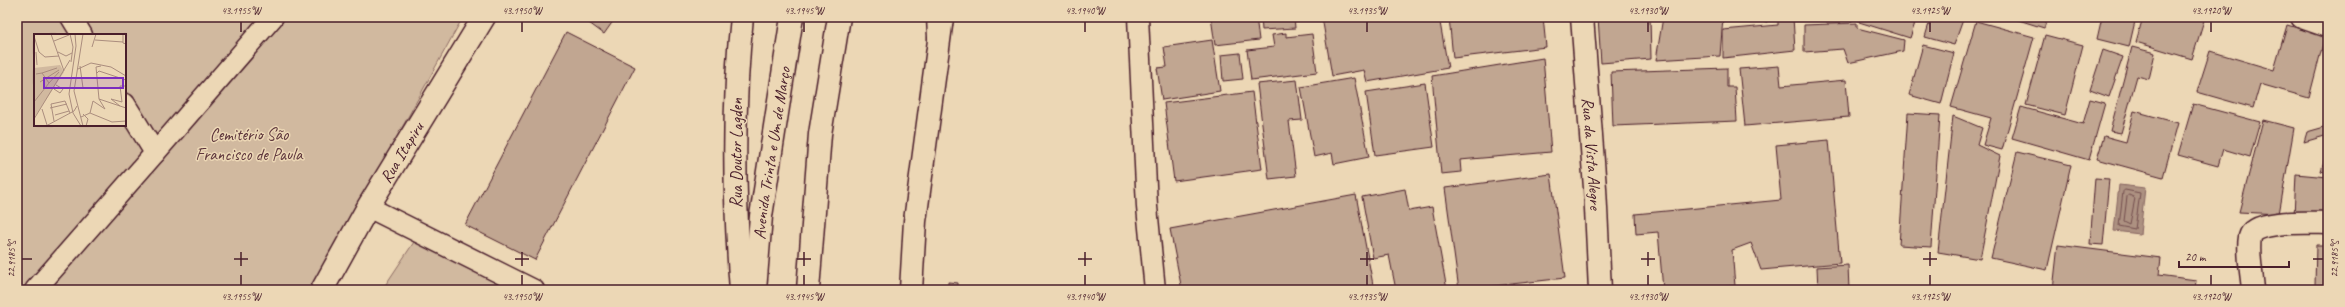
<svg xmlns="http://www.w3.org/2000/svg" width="2345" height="307" viewBox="0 0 2345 307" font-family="Caveat,sans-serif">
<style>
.green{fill:#d1b99f;stroke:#8e6c65;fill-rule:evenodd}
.water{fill:#ad9181;stroke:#85635f}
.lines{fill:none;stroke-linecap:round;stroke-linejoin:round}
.shore{stroke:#724d4d;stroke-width:1}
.building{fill:#c1a691;stroke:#4a1f2b}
.service-casing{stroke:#4a1f2b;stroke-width:23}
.minor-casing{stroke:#4a1f2b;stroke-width:25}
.tertiary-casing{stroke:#4a1f2b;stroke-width:25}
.secondary-casing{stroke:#4a1f2b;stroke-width:25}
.primary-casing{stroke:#4a1f2b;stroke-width:25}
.service{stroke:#ecd7b5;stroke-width:20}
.minor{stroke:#ecd7b5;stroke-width:22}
.tertiary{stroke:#ecd7b5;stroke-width:22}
.secondary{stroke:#ecd7b5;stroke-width:22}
.primary{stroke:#ecd7b5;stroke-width:22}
.ticks{fill:none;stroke:#4a1f2b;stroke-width:1.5}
.labels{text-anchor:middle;stroke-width:3;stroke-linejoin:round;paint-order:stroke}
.park-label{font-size:17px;fill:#5e363c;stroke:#ecd7b5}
.street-label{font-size:17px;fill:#4a1f2b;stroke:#ecd7b5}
.inset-road{fill:none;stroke:#ab8d7e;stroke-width:1}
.view{fill:#7b2cbf;fill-opacity:0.15;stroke:#7b2cbf;stroke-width:2}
.inset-edge{fill:none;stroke:#4a1f2b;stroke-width:2}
.neatline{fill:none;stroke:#4a1f2b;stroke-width:1.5}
.ticks-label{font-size:10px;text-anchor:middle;fill:#4a1f2b}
</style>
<rect width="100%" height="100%" fill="#ecd7b5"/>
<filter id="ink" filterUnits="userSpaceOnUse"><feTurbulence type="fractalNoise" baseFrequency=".025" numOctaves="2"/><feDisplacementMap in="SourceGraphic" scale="8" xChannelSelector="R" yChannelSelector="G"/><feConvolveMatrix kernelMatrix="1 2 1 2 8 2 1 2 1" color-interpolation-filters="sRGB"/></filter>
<g filter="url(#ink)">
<g class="green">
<path d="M17 17H463L344 233 308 290H17ZM35 35H125V125H35Z"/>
<polygon points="418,236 517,290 382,290"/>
</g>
<polygon class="water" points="2119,185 2145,188 2140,234 2114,231"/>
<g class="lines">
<g class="shore">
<polygon points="2125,190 2140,193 2135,229 2119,226 2123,192"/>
<polygon points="2129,195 2135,198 2130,224 2124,221 2127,197"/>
</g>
</g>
<g class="building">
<polygon points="581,17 616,17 604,34"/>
<polygon points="1211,17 1256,17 1259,40 1215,45"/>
<polygon points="1261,17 1294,17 1295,28 1262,30"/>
<polygon points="1322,17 1439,17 1448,68 1367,82 1364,70 1332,76"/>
<polygon points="1449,17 1543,17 1546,47 1453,58"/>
<polygon points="1598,17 1650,17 1651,59 1601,63"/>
<polygon points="1663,17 1723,17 1720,56 1656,60"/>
<polygon points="1747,17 1769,17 1767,22"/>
<polygon points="1778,17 1793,17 1795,50 1723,58 1723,30 1778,25"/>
<polygon points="1806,17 1854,17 1852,21 1805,19"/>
<polygon points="1861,17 1917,17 1910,38 1859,22"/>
<polygon points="1931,17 1964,17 1954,45 1925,37"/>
<polygon points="2009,17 2048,17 2044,28"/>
<polygon points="2102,17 2136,17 2129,47 2097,39"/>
<polygon points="2143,17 2205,17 2192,59 2136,42"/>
<polygon points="1976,21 2034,37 2002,150 1983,145 1991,118 1951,107"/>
<polygon points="1857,23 1857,28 1904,40 1903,51 1848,63 1843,49 1804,52 1804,25"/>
<polygon points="2287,25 2325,36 2309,98 2260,84 2253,108 2197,92 2210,51 2274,70"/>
<polygon points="566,32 635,67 535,260 465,225"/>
<polygon points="1286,33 1286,37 1312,34 1317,72 1251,80 1247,50 1274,47 1272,35"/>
<polygon points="2045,35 2083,45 2065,115 2026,105"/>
<polygon points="1212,40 1220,91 1162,100 1157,68 1167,67 1164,47"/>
<polygon points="1923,45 1954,53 1941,104 1909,95"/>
<polygon points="2132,47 2155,53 2149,79 2137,76 2121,133 2110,131"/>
<polygon points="2103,50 2123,57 2109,97 2090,90"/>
<polygon points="1240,53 1243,79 1223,81 1221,55"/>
<polygon points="1543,58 1551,152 1460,160 1461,172 1441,174 1432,76"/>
<polygon points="1779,66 1781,86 1846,80 1849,117 1745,126 1739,69"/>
<polygon points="1727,68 1727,87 1735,87 1737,121 1613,126 1611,72"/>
<polygon points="1354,78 1369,157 1334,164 1332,153 1314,157 1301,87"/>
<polygon points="1297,80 1302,120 1289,121 1296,176 1269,179 1257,84"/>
<polygon points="1425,83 1434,147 1375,155 1366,92"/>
<polygon points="1252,92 1262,169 1174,181 1164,103"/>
<polygon points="2090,99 2105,103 2089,160 2012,138 2021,107 2083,124"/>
<polygon points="2193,104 2260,122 2250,157 2223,149 2218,166 2178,155"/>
<polygon points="2134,111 2178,123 2163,177 2097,159 2104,136 2126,142"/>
<polygon points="1908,113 1940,115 1931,247 1899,245"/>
<polygon points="1953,116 1982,128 1977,145 2000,156 1980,259 1938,252"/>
<polygon points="2263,120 2294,128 2279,214 2239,212"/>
<polygon points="2328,126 2328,135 2304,142 2307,132"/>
<polygon points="1829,140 1840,263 1761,270 1751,243 1732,250 1735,286 1663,290 1658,232 1636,234 1635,214 1781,200 1776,145"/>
<polygon points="2328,148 2328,173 2321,171"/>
<polygon points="2017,152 2071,165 2047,270 1991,258"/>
<polygon points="1551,174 1565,278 1459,290 1445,188"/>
<polygon points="2296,174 2328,177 2328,217 2294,216"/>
<polygon points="2095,178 2109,179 2103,245 2090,244"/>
<polygon points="1405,189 1409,211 1432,207 1447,290 1396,290 1389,255 1373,258 1362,197"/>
<polygon points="1356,195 1374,290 1182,290 1170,229"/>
<polygon points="2058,245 2161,258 2159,275 2196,280 2195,290 2053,290"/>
<polygon points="2316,245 2328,245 2328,286 2315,286"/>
<polygon points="1848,265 1849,290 1818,290 1817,267"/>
<polygon points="948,282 958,283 958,290 948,290"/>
</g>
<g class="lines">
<g class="service-casing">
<g id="service">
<polyline points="71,17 82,35"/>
<polyline points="1138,17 1147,207 1155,290"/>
<polyline points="155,153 273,17"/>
<polyline points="368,207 534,290"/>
<polyline points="35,290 155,153 125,104"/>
</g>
</g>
<g class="minor-casing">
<g id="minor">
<path id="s1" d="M1582 17 1595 188 1600 290"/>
<polyline points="2302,17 2328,26"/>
<path d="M2253 290C2252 274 2247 253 2250 237 2254 219 2312 223 2328 223"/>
</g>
</g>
<g class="tertiary-casing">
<g id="tertiary">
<path id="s2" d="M322 290 368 207 484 17"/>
</g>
</g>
<g class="secondary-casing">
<g id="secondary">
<path d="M741 290C734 199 732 108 742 17"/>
<polyline points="911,290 915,221 942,18"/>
</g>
</g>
<g class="primary-casing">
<g id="primary">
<polyline points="938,17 939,37"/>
<path id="s3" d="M755 290 761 216 792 17"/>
<polyline points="808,290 820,134 839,17"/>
</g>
</g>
<use href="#service" class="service"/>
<use href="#minor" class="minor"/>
<use href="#tertiary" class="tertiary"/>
<use href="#secondary" class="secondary"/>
<use href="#primary" class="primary"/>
</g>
</g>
<path class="ticks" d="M241 22V32M522 22V32M804 22V32M1085 22V32M1367 22V32M1648 22V32M1930 22V32M2211 22V32M241 252V266M522 252V266M804 252V266M1085 252V266M1367 252V266M1648 252V266M1930 252V266M22 259H32M234 259H248M515 259H529M797 259H811M1078 259H1092M1360 259H1374M1641 259H1655M1923 259H1937M2313 259H2323M241 275V285M522 275V285M804 275V285M1085 275V285M1367 275V285M1648 275V285M1930 275V285M2211 275V285"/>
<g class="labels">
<g class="park-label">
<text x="249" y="140">Cemitério São<tspan x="249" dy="20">Francisco de Paula</tspan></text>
</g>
<g class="street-label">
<text dy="6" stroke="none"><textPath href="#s2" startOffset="159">Rua Itapiru</textPath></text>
<text transform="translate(736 153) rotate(-90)" y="6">Rua Doutor Lagden</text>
<text dy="6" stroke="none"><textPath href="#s3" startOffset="138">Avenida Trinta e Um de Março</textPath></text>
<text dy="6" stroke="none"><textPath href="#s1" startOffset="137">Rua da Vista Alegre</textPath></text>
</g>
</g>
<g transform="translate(34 34)">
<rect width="92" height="92" fill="#ecd7b5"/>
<path d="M26 31 30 38 0 84V34Z" fill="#d1b99f"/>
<path class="inset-road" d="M17 0 30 37M36 0 39 13 37 28M41 0 42 12 35 60 39 79 47 92M49 0 40 57 49 92M89 0V9L92 10M0 2 5 18M61 6 89 8M20 7 35 1M58 13 62 0M2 18 3 31M5 18 11 23 25 22M24 18 32 22 38 19M46 32 49 54M44 35 57 29 77 33 92 42M8 39 23 34M63 39 65 37 92 46M6 48 25 36M15 49 25 38M20 55 26 59 29 55 22 51M65 65 62 33 67 32M0 68 15 49 8 39 2 40M86 72 77 65 88 68 86 52H92M16 74 33 70M8 75 13 91M56 79 59 67 71 75 65 65 92 74M49 80 54 85 52 92M21 81 35 77M47 83 56 79 78 88 92 87M0 85 36 26M20 87 17 70 31 67 36 79M12 92 40 77 43 72"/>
<path class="view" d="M10 44H89V54H10Z"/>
<rect width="92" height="92" class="inset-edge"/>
</g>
<rect width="2345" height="307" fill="none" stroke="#ecd7b5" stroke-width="44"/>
<path d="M2179 261v6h110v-6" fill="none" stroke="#4a1f2b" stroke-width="2"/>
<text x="2185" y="261" font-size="12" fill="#4a1f2b" stroke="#ecd7b5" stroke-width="3" paint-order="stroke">20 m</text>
<rect x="22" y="22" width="2301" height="263" class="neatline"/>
<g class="ticks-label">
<text x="241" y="14">43.1955°W</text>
<text x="522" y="14">43.1950°W</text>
<text x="804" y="14">43.1945°W</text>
<text x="1085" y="14">43.1940°W</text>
<text x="1367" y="14">43.1935°W</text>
<text x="1648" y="14">43.1930°W</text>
<text x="1930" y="14">43.1925°W</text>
<text x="2211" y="14">43.1920°W</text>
<text transform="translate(11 259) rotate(-90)" y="4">22.9185°S</text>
<text transform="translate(2334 259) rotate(-90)" y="4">22.9185°S</text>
<text x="241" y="300">43.1955°W</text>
<text x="522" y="300">43.1950°W</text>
<text x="804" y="300">43.1945°W</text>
<text x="1085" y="300">43.1940°W</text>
<text x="1367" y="300">43.1935°W</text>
<text x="1648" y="300">43.1930°W</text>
<text x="1930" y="300">43.1925°W</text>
<text x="2211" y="300">43.1920°W</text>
</g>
</svg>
